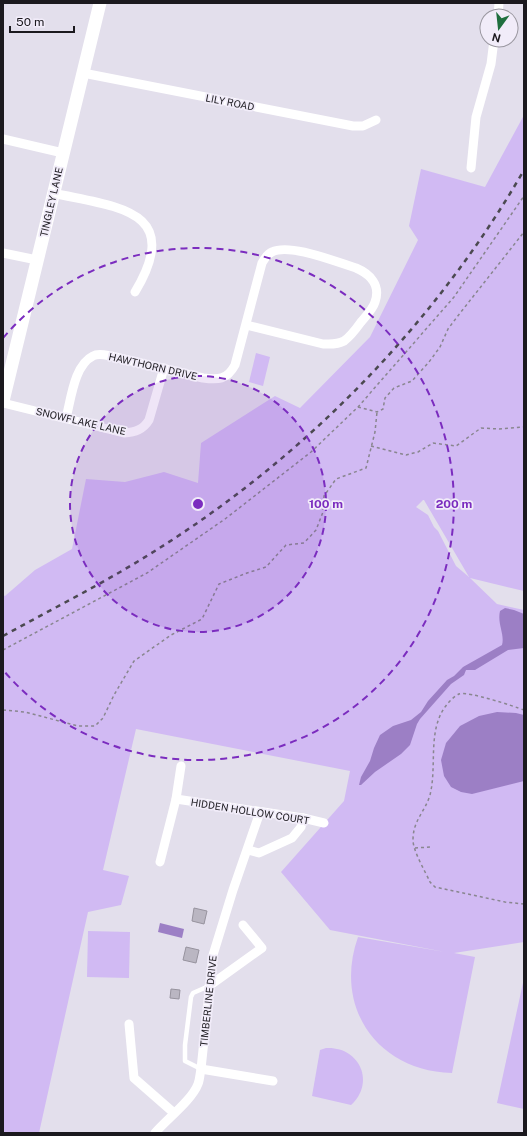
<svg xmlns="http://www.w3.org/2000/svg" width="527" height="1136" viewBox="0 0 527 1136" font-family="'Public Sans',sans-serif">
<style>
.green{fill:#d1baf3;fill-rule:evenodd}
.water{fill:#9c7fc5}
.building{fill:#bab6c2;stroke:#97939e}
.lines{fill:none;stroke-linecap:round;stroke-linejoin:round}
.path{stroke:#89868f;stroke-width:1.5;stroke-dasharray:3 3;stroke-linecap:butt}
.lane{stroke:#fff;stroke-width:4.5}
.street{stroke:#fff;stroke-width:9}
.secondary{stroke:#fff;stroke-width:13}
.rail{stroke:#4b4950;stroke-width:2.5;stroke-dasharray:5 5;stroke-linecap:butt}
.ring{fill:none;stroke:#7b2cbf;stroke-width:2;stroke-dasharray:7 5}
.labels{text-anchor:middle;stroke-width:3.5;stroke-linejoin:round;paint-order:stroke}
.street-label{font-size:10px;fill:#1b191e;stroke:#f1ecf9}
.centre{fill:#7b2cbf;stroke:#f1ecf9;stroke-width:2}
.ring-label{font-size:12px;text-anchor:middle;font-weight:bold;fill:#7b2cbf;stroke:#f1ecf9;stroke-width:3.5;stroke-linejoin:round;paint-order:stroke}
</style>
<rect width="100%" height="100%" fill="#e3dfec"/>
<g class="green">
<path d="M524 115V591L470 578 497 604 524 610V942L454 953 475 957 452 1073C378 1071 333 1008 358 937L445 952 330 930 281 872 344 801 350 771 136 729 103 870 129 876 121 905 88 912 39 1133H3V595L5 596 35 570 72 549 86 479 125 482 164 472 198 483 201 443 275 396 300 408 370 337 418 240 409 226 421 169 485 187ZM423 500H424L469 577 456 566 438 531 434 527 428 515 416 507Z"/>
<polygon points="256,353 270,357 263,386 249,382"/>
<polygon points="88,931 130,932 129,978 87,977"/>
<polygon points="524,978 524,1109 497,1103"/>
<path d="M326 1048C359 1046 376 1082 351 1105L312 1096 320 1050Z"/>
</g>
<g class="water">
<path d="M505 608 514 610 524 614V648L508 650 475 670H466L464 675 451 684 420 719 417 724 410 745 401 754 375 772 361 785H359L361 777 370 761 374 748 380 735 393 726 411 720 421 712 428 701 447 680 454 676 463 667 502 645C505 634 497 624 500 611Z"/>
<polygon points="497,712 516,713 524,715 524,781 472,794 461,792 451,787 444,776 441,760 446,743 460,726 479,716"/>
<polygon points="160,923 184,929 182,938 158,932"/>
</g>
<g class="building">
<polygon points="194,908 207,911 204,924 192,921"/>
<polygon points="186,947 199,950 196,963 183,960"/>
<polygon points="171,989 180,990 179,999 170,998"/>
</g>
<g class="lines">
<g class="path">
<polyline points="358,407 377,412 383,409 385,398 394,388 412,381 429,362 440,347 448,329 457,317 524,232"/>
<polyline points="371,446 406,455 418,452 433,443 456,446 481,428 499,429 524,427"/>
<polyline points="3,650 147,573 225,519 311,452 358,407 454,297 524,196"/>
<polyline points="3,710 25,712 78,726 95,726 103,718 114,695 134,661 171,635 202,619 219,584 247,573 266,567 286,545 304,543 316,530 323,512 324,496 336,479 366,468 375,432 377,412"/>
<path d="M524 710C513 706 469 691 459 694 457 695 454 697 452 699 425 724 438 763 430 795 425 812 413 820 413 840 413 851 425 871 430 882L435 887 505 902 524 904"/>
<polyline points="415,848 430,847"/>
</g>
<polyline class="lane" points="201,1069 185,1061 185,1045 191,997 193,993 209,986"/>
<g class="street">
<polyline points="498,16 499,3"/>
<polyline points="83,73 353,126 363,126 376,120"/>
<polyline points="3,139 63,153"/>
<polyline points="471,168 476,117 491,64 494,40"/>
<path d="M53 193C115 207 185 209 135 292"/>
<polyline points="3,253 37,260"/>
<path d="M3 403 124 433C135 432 143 430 149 420L164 368"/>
<path d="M66 418C71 400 74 365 93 356 98 353 105 355 111 356L203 378C218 380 227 380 235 365L262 263C265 258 267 254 272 252 290 243 336 262 356 268 370 274 381 285 375 302 373 309 366 316 361 322 356 329 351 336 344 341 337 345 330 344 323 344L246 325"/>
<polyline points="176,799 303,818 324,823"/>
<polyline points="248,850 259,853 292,838 301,827 303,818"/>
<polyline points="160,862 176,799 181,766"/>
<polyline points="209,986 262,948 243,925"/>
<polyline points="129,1024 134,1078 174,1113"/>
<polyline points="201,1069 273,1081"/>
<path d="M155 1133C167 1119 192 1100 198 1084 200 1079 200 1073 201 1069L213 955 233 890 260 812"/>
</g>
<polyline class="secondary" points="3,401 100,3"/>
<path class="rail" d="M3 636C52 609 102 584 150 554 303 459 434 326 524 170"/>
</g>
<circle cx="198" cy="504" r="128" fill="#7b2cbf" fill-opacity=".12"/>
<g class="ring">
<circle cx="198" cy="504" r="128"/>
<path d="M3 338A256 256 0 1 1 3 670"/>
</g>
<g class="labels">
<g class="street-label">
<text transform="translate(230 102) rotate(11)" y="4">LILY ROAD</text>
<text transform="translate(51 202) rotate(-77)" y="4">TINGLEY LANE</text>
<text transform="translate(153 366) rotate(13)" y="4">HAWTHORN DRIVE</text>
<text transform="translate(81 421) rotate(13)" y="4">SNOWFLAKE LANE</text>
<text transform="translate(250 811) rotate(9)" y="4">HIDDEN HOLLOW COURT</text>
<text transform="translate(208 1001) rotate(-84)" y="4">TIMBERLINE DRIVE</text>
</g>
</g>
<circle cx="198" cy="504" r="6" class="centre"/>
<g class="ring-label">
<text x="326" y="508">100 m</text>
<text x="454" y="508">200 m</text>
</g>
<rect width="527" height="1136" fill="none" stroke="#1b191e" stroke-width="8"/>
<g transform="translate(499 28) rotate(195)"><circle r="19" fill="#f1ecf9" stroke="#9b98a1"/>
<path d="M0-3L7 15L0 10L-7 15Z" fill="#1f6f3f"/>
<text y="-6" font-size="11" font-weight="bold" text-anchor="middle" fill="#1b191e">N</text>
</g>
<path d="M10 26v6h64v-6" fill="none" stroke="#1b191e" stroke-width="2"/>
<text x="16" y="26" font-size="12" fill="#1b191e" stroke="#f1ecf9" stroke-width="3" paint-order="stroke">50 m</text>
</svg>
